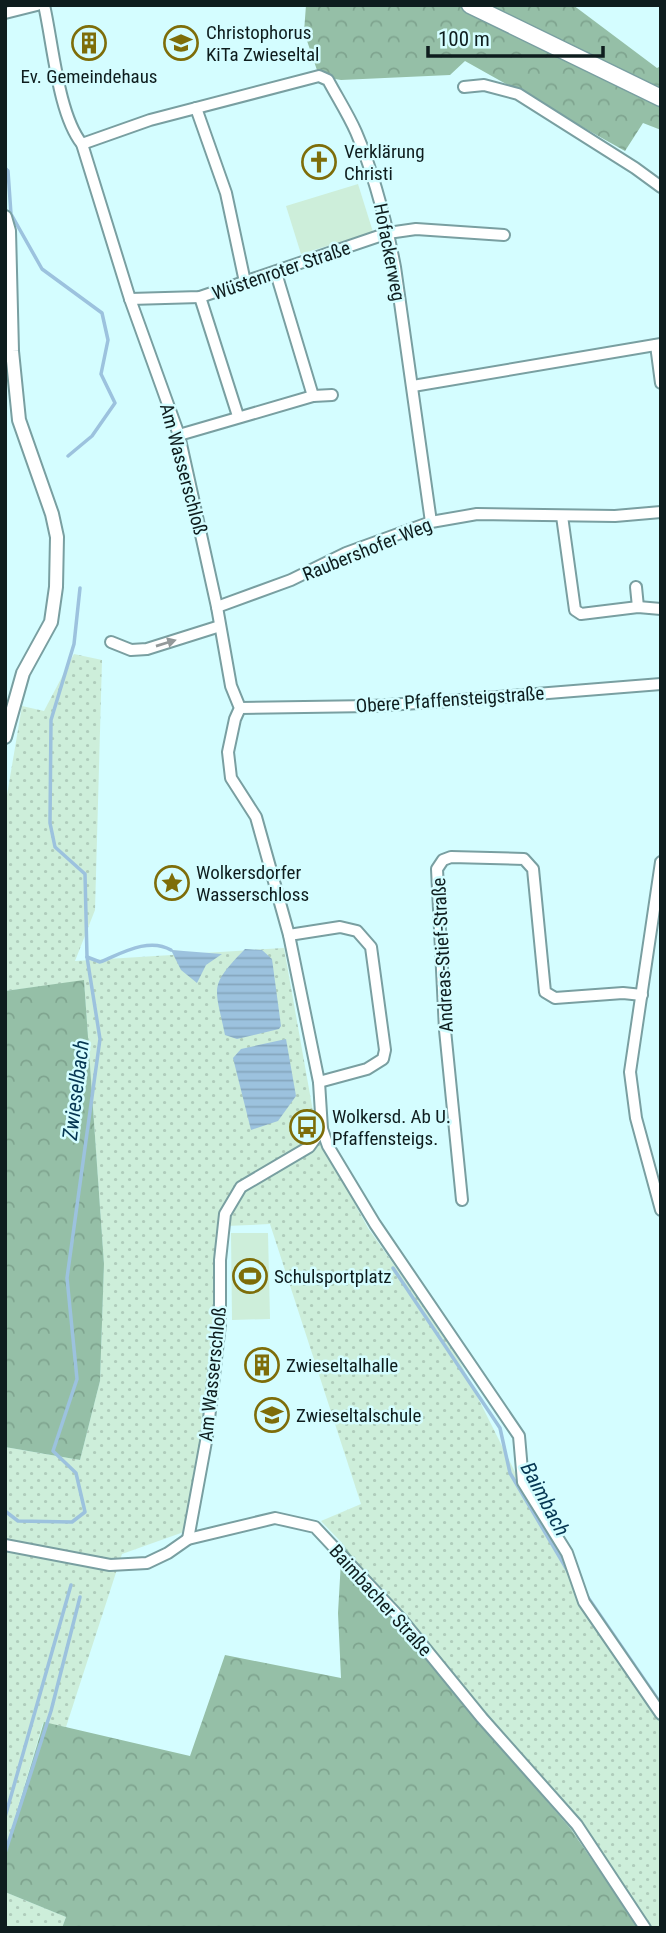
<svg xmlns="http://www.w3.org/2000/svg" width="666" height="1933" viewBox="0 0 666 1933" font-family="'Roboto Condensed',sans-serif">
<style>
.grass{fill:url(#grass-dots)}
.forest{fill:url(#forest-crowns)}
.green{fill:#cdeeda}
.water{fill:url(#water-rules)}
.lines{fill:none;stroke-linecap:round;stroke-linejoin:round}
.stream{stroke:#9cc2de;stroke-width:3.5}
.minor-casing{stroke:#799fa1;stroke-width:14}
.tertiary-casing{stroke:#799fa1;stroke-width:16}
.primary-casing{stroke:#799fa1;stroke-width:19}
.minor{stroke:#fff;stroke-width:10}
.tertiary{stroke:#fff;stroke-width:12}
.primary{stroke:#fff;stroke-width:16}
.oneway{fill:#93999a}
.labels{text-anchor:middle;stroke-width:5;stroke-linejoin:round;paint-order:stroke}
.poi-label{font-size:19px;fill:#0e1d1e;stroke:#d4fdff;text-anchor:start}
.street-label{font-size:19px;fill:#0e1d1e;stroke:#d4fdff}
.water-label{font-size:21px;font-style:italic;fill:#053652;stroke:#d4fdff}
</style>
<defs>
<pattern id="grass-dots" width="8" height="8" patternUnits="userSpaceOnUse" patternTransform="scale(1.75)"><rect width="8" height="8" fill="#cdeeda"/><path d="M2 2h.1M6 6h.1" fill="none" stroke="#afccbb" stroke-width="1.8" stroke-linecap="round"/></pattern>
<pattern id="forest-crowns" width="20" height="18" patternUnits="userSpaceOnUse" patternTransform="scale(1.75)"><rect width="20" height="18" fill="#95bfa7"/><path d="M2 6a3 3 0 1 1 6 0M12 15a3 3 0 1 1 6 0" fill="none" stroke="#7fa48f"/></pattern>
<pattern id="water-rules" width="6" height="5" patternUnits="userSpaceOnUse" patternTransform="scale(1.75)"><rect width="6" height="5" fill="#9cc2de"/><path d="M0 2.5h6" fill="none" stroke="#85a6be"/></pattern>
</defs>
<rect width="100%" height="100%" fill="#d4fdff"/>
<g class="grass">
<polygon points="74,654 102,660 95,910 75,961 284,948 317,1134 368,1228 453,1348 533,1508 613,1651 661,1716 661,1928 639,1928 570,1828 478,1721 342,1543 321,1521 361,1504 270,1224 226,1226 195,1528 122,1554 66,1727 43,1723 5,1851 5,1447 80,1460 100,1381 104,1264 84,981 5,991 5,807 22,706 44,711"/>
<polygon points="5,1892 66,1917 62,1928 5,1928"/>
</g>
<g class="forest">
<polygon points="306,5 573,5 657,68 661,66 661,130 643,123 625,151 465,61 450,75 341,80 319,76 304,32"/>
<polygon points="84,980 104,1264 100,1381 80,1460 5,1447 5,991"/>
<polygon points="342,1543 478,1721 570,1828 639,1928 62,1928 66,1917 5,1892 5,1851 44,1722 190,1756 225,1655 341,1678 338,1613"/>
</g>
<g class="green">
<polygon points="358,184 373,232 301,254 286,206"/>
<polygon points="268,1233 270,1319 232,1320 231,1233"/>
</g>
<g class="water">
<path d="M245 949 262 950 272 959 281 1026 279 1029 237 1039 225 1035C215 986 208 987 245 949Z"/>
<polygon points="171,950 222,954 206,965 197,983 181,970"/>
<polygon points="286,1039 296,1096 278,1121 251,1130 233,1058 241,1049"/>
</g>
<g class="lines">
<g class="stream">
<polyline points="5,168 8,171 11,214 42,269 102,313 108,340 101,374 115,403 92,436 68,456"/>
<path d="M87 957 100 962C122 953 149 937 171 950"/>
<polyline points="393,1268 500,1428 510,1473 569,1573"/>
<polyline points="5,1511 18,1521 72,1522 85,1512 76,1473 53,1451 77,1379 67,1278 100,1039 87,957 85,874 55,847 50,823 51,720 74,644 80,588"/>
<polyline points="587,1596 661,1704"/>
<polyline points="5,1817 71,1585"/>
<polyline points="5,1853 51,1711 80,1597"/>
</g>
<g class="minor-casing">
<g id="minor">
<path d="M44 5C53 44 58 114 82 144L130 299 179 435 217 607 231 686 240 708 235 719 228 752 231 778 256 817 289 935 319 1082 322 1129 328 1146 375 1224 519 1436 523 1482 567 1553 584 1602 661 1714"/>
<polyline points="5,13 37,5"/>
<polyline points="464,87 484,85 518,94 635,168 661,187"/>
<polyline points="196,108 226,193 245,282"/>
<path d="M82 144 150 120 319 76 328 80C337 97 348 114 356 132 375 176 386 221 395 267L431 522"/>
<polyline points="276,273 313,396"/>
<polyline points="200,297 238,416"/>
<polyline points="130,299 200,297 388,233 416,229 504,235"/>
<polyline points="656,345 661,383"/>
<polyline points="413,386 661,344"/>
<polyline points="179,435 313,396 332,395"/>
<polyline points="562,516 575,610 581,614 638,607 661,609"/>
<polyline points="636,587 638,607"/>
<polyline points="217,607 291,580 346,553 431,522 477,514 615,516 661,512"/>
<polyline points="111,642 131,650 147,649 220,626"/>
<polyline points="240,708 372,706 449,701 661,684"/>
<polyline points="661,862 630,1072 636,1118 661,1210"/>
<polyline points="289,935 340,927 357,931 371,947 385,1050 383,1059 367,1069 319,1082"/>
<polyline points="462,1200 445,1030 437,869 443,860 451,857 524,859 533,869 545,992 555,998 623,993 642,995"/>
<polyline points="188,1539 207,1436 220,1324 220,1260 225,1214 241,1187 309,1147 322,1129"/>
<polyline points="5,1545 110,1565 147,1563 168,1553 188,1539 275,1518 315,1527 402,1620 482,1718 577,1825 645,1928"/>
</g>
</g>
<g class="tertiary-casing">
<polyline id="tertiary" points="5,217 9,231 12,351 19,420 52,514 57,537 56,587 51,622 23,673 5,737"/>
</g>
<g class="primary-casing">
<polyline id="primary" points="470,5 661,98"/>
</g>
<use href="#minor" class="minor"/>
<use href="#tertiary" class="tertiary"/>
<use href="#primary" class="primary"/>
</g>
<defs><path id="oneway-solid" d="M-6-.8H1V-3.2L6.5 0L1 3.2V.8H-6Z" transform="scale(1.75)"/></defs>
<use class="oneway" href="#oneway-solid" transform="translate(166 643) rotate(-17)"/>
<defs>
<g id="building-ring" transform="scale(1.75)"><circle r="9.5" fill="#d4fdff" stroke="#7e6d09" stroke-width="1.5"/><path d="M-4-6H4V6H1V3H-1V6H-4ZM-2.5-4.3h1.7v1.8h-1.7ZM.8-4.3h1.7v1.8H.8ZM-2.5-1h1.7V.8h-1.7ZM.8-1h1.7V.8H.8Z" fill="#7e6d09"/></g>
<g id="school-ring" transform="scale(1.75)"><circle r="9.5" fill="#d4fdff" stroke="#7e6d09" stroke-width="1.5"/><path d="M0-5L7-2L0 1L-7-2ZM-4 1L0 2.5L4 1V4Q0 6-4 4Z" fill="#7e6d09"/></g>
<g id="church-ring" transform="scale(1.75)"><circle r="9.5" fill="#d4fdff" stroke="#7e6d09" stroke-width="1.5"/><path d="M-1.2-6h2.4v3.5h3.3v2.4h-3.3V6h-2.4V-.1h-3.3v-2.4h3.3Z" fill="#7e6d09"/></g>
<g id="sight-ring" transform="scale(1.75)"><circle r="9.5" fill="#d4fdff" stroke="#7e6d09" stroke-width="1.5"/><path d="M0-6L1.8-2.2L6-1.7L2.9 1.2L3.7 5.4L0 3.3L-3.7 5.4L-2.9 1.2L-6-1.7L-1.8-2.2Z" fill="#7e6d09"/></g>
<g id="bus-ring" transform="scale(1.75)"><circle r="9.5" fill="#d4fdff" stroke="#7e6d09" stroke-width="1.5"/><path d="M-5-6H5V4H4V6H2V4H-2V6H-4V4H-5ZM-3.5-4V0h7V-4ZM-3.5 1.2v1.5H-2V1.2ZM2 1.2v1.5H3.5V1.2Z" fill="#7e6d09"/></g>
<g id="stadium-ring" transform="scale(1.75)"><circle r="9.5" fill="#d4fdff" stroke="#7e6d09" stroke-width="1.5"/><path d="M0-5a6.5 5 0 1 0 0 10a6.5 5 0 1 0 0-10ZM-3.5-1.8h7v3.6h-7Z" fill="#7e6d09"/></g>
</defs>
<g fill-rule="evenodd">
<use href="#building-ring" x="89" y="43"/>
<use href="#school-ring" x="181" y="43"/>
<use href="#church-ring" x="319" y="162"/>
<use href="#sight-ring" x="172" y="883"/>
<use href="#bus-ring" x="307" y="1127"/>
<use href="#stadium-ring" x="250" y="1276"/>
<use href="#building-ring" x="262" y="1365"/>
<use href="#school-ring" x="272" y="1415"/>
</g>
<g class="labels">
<g class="poi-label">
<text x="206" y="39">Christophorus<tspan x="206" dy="22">KiTa Zwieseltal</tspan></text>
<text x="89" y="83" text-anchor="middle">Ev. Gemeindehaus</text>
<text x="344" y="158">Verklärung<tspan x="344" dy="22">Christi</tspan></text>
<text x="196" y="879">Wolkersdorfer<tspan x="196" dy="22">Wasserschloss</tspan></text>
<text x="332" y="1123">Wolkersd. Ab U.<tspan x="332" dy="22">Pfaffensteigs.</tspan></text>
<text x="274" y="1283">Schulsportplatz</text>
<text x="286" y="1372">Zwieseltalhalle</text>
<text x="296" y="1422">Zwieseltalschule</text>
</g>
<g class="street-label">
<text transform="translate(390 252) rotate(79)" y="7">Hofackerweg</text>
<text transform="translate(281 270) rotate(-19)" y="7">Wüstenroter Straße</text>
<text transform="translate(184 469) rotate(75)" y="7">Am Wasserschloß</text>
<text transform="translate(367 549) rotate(-22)" y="7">Raubershofer Weg</text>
<text transform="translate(450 699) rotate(-4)" y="7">Obere Pfaffensteigstraße</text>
<text transform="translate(442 955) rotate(-93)" y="7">Andreas-Stief-Straße</text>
<text transform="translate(212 1374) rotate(-84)" y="7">Am Wasserschloß</text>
<text transform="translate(381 1600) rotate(48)" y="7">Baimbacher Straße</text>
</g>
<g class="water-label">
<text transform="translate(76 1090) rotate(-83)" y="7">Zwieselbach</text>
<text transform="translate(545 1499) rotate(62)" y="7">Baimbach</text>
</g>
</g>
<rect width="666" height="1933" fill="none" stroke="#0e1d1e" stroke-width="14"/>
<path d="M428 46v10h175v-10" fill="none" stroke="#0e1d1e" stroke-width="3.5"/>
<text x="438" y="46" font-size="21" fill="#0e1d1e" stroke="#d4fdff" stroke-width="5" paint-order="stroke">100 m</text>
</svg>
